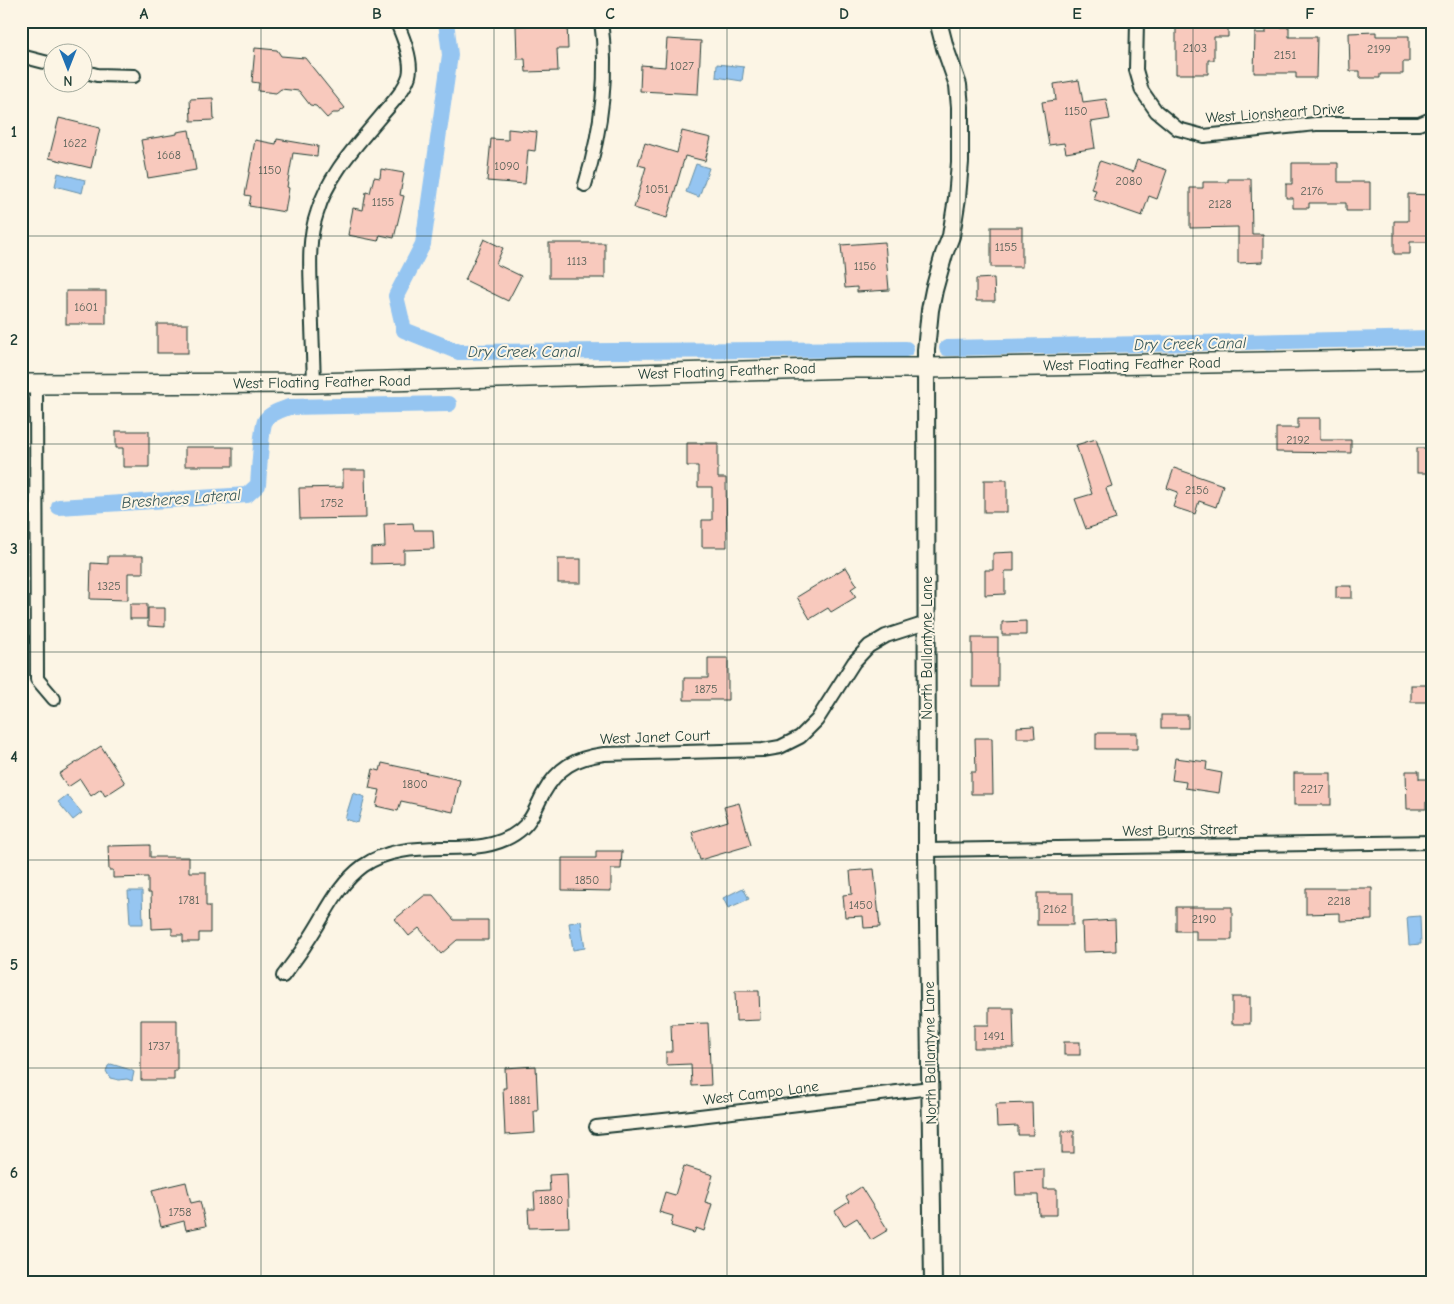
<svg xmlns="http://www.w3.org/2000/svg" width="1454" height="1304" viewBox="0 0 1454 1304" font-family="'Comic Neue',sans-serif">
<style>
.water{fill:#95c5f1;stroke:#668fa5}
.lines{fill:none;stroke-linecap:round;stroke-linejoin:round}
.canal{stroke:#95c5f1;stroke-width:16}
.building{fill:#f8c9bd;stroke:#1f3d34}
.minor-casing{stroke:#1f3d34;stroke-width:16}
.tertiary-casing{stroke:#1f3d34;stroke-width:20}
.secondary-casing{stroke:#1f3d34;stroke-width:22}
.minor{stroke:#fcf5e5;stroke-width:12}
.tertiary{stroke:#fcf5e5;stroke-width:16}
.secondary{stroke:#fcf5e5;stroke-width:19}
.grid{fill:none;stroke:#1f3d34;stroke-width:1;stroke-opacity:0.55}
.labels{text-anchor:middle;stroke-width:4;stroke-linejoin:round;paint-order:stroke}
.number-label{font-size:12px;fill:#556056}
.street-label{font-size:15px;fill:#1f3d34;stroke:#fcf5e5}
.water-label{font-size:16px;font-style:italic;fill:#37585a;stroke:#fcf5e5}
.neatline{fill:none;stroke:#1f3d34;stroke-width:2}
.grid-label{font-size:16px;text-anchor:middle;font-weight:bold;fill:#1f3d34}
</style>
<rect width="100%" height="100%" fill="#fcf5e5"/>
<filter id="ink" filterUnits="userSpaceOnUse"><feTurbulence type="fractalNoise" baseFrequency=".02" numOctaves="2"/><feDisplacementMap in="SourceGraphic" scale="10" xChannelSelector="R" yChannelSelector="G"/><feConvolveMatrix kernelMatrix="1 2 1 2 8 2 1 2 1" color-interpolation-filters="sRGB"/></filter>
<g filter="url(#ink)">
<g class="water">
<polygon points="717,64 744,67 742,81 716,77"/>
<polygon points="696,164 709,168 699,197 686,192"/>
<polygon points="58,173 85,180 82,193 55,186"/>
<polygon points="353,793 365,797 358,823 345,819"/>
<polygon points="67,795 82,813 73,820 58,802"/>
<polygon points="743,888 749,899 728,908 723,898"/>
<polygon points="128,891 142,891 143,924 130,924"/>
<polygon points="1420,916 1421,944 1409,945 1407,917"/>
<polygon points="581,921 585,948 573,950 569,923"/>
<polygon points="111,1064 131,1070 134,1072 132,1081 127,1079 119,1080 110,1078 106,1071 108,1066"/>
</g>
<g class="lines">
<g class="canal">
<polyline points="446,21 450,55 423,244 396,296 404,330 459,352 906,349"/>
<polyline points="947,348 1433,338"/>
<path d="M59 507 247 495 258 485C259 473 261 429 265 421 270 413 281 410 289 407L449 404"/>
</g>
</g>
<g class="building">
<polygon points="1176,21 1228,21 1228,37 1214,37 1214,60 1208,60 1208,74 1176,74"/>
<polygon points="567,24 568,49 557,49 558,71 526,72 525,59 517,59 516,26"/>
<polygon points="1266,27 1289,27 1289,37 1317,37 1316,78 1296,78 1296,73 1254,73 1255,33 1266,33"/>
<polygon points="1376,32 1376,36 1409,36 1409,62 1403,62 1403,74 1380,74 1380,78 1360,78 1360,71 1350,71 1349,33"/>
<polygon points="667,39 701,41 698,94 640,91 641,65 665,67"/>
<polygon points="255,48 277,50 281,56 305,58 345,108 338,113 333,113 327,118 316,106 310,105 299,91 281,89 276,93 258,91 259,83 252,82"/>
<polygon points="1079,80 1083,102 1106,99 1110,119 1091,122 1095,148 1066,153 1064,143 1049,145 1042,102 1056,100 1054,84"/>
<polygon points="213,98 214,120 191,121 190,99"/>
<polygon points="59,118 100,128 91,168 49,158"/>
<polygon points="508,129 537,132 535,151 528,150 525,184 487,181 491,139 508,140"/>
<polygon points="189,130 196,170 148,178 141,140 177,134 177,132"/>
<polygon points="682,131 711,138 705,161 685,156 667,218 634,208 646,167 638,165 645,143 677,153"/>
<polygon points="277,139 318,146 317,156 293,153 287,187 289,188 285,212 249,206 251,196 245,195 255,140 276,144"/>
<polygon points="1137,160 1167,170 1157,199 1149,196 1142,216 1093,199 1096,190 1091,189 1100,161 1133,172"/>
<polygon points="1292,163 1338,163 1338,182 1370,182 1370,211 1346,211 1346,203 1309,203 1309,208 1293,208 1293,198 1286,198 1286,184 1292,184"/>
<polygon points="381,169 404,173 400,195 404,196 394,238 380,235 378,241 348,235 353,208 363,210 366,192 370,193 374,177 380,178"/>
<polygon points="1228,179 1251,179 1252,234 1263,234 1263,262 1238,263 1238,227 1190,228 1190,188 1203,188 1203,182 1228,182"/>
<polygon points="1408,194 1431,195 1431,206 1433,206 1433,242 1410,242 1410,254 1394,254 1394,221 1408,221"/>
<rect x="991" y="227" width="31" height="40"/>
<polygon points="484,239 503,248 496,264 521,276 508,301 465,280"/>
<polygon points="885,242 889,290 857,292 857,287 845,288 841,245"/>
<rect x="549" y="243" width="56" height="35"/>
<polygon points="994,278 995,301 976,301 976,279"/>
<rect x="66" y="291" width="40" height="33"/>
<rect x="157" y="324" width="31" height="29"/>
<polygon points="1298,418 1320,418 1320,440 1351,440 1351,453 1276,452 1276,428 1298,428"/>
<polygon points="116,431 149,431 149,467 123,467 123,448 116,448"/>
<polygon points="1096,439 1112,486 1106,488 1116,519 1086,529 1075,499 1092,494 1076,445"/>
<polygon points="687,443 718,443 718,478 726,478 727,547 702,547 702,520 712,520 712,487 698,487 698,466 687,466"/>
<rect x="185" y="447" width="48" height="19"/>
<rect x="1417" y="448" width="16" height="25"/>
<polygon points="1174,468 1223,485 1216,507 1199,501 1195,514 1173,507 1178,492 1167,488"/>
<polygon points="343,470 365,470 366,518 300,519 299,488 343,487"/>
<rect x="984" y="480" width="23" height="32"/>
<polygon points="413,523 414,530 433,530 434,549 404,550 404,563 371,564 371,548 385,547 384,524"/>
<polygon points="1014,552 1014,571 1005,571 1005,594 985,595 985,570 993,570 993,553"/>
<polygon points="108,556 143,556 143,573 128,573 128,600 90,599 91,563 108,564"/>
<rect x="558" y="559" width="23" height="24"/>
<polygon points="846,567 857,585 851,589 856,597 831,612 828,608 810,619 797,597"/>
<rect x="1336" y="586" width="16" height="12"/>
<rect x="130" y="604" width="17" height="15"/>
<polygon points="148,608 165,608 165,627 148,626"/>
<polygon points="1026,621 1026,635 1002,635 1002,622"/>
<rect x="972" y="638" width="26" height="49"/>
<polygon points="708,658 728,658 728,700 684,700 684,678 708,678"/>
<rect x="1411" y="685" width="21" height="17"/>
<rect x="1161" y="715" width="27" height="13"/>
<polygon points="1034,726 1035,738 1017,738 1017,727"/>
<rect x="1096" y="733" width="41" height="16"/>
<polygon points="975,738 992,738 993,794 971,794 971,772 976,772"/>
<polygon points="101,746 125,783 105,796 101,789 91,796 80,779 68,787 59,774"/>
<polygon points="1175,758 1207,762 1206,770 1222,773 1219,793 1185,788 1186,782 1172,780"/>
<polygon points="382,763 460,780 453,812 401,801 398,811 376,806 380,790 369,788 373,769 380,771"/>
<polygon points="1406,771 1419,771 1419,779 1433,779 1433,802 1426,802 1426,809 1407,809"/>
<rect x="1294" y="773" width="37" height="32"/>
<polygon points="739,803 751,845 700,860 692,832 728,821 724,807"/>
<polygon points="150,845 150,857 189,857 189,872 206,872 206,906 210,906 210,933 199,933 199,942 183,942 183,935 172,935 172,928 152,929 151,893 148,893 148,877 113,878 113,870 109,870 108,846"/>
<polygon points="596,851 622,851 621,869 611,869 611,891 562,890 562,858 596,858"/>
<polygon points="874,869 880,927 864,928 863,916 845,917 843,895 852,894 850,871"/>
<polygon points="1306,888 1372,888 1372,920 1340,921 1340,913 1306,914"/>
<rect x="1037" y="893" width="36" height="32"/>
<polygon points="425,895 433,895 454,920 488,920 488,940 457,940 441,954 419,928 409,936 395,919"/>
<polygon points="1176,907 1232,907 1232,940 1196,940 1196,931 1176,931"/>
<polygon points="1115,920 1116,951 1083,952 1082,922"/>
<polygon points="735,991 759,991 760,1020 736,1021"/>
<rect x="1232" y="997" width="18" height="27"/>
<polygon points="989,1008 1013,1008 1014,1048 974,1048 974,1025 989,1025"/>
<polygon points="141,1020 177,1020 177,1071 174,1071 174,1080 141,1080"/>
<polygon points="708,1023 711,1085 692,1086 691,1064 666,1065 666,1052 672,1052 671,1024"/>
<rect x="1064" y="1042" width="16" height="13"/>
<polygon points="536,1066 538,1111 534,1111 535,1133 505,1135 503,1088 506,1088 505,1068"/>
<polygon points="1032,1103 1033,1135 1018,1135 1018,1126 997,1127 996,1104"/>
<rect x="1062" y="1131" width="12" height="22"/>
<polygon points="684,1166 713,1175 705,1202 712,1204 704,1231 696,1228 694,1233 671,1226 673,1216 659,1212 665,1192 675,1195"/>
<polygon points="1044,1169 1044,1189 1057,1189 1057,1215 1039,1215 1038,1195 1016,1195 1015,1170"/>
<polygon points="567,1174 569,1227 529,1228 528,1209 535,1209 534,1192 550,1191 549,1175"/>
<polygon points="186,1182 191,1203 200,1201 206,1226 186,1230 184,1221 161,1227 152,1190"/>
<polygon points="861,1187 888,1230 871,1240 857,1218 844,1226 835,1211 849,1202 846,1197"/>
</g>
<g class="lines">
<g class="minor-casing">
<g id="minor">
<polyline points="1137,21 1136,70 1142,91 1156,111 1178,129 1204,136 1316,124 1419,124 1433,118"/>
<polyline points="21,56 52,64"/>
<polyline points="82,71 97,75 134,76"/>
<path d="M585 185C601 132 609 77 601 21"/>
<path d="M314 383C313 354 312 325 311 296 310 268 308 239 317 213 328 175 356 146 381 116 391 104 404 91 409 76 413 61 402 34 396 21"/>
<polyline points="36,384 37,679 54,699"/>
<polyline points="927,850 1433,842"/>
<path d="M283 976C291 965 300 954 307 942 325 916 336 886 363 866 411 832 477 864 519 831 532 821 536 807 543 794 558 767 575 758 604 754L763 750 780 747 800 737 817 720 854 662 869 646 886 636 926 623"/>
<polyline points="596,1127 683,1118 930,1088"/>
</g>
</g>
<g class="tertiary-casing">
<polyline id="tertiary" points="933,1283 927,850 926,350 930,310 934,290 944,254 951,236 957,198 960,162 960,107 958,85 945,48 938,21"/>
</g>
<g class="secondary-casing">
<polyline id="secondary" points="21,384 314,383 854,368 926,368 1433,359"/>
</g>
<use href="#minor" class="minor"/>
<use href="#tertiary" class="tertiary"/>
<use href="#secondary" class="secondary"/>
</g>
</g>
<path class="grid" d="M261 21V1283M494 21V1283M727 21V1283M960 21V1283M1193 21V1283M21 236H1433M21 444H1433M21 652H1433M21 860H1433M21 1068H1433"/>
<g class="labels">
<g class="number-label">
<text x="1195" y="52">2103</text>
<text x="1379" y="53">2199</text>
<text x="1285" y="59">2151</text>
<text x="682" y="70">1027</text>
<text x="1076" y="115">1150</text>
<text x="75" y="147">1622</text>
<text x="169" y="159">1668</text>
<text x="507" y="170">1090</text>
<text x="270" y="174">1150</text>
<text x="1129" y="185">2080</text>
<text x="657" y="193">1051</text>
<text x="1312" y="195">2176</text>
<text x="383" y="206">1155</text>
<text x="1220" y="208">2128</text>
<text x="1006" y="251">1155</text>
<text x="577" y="265">1113</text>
<text x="865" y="270">1156</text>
<text x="86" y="311">1601</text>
<text x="1298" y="444">2192</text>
<text x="1197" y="494">2156</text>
<text x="332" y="507">1752</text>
<text x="109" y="590">1325</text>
<text x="706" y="693">1875</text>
<text x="415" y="788">1800</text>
<text x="1312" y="793">2217</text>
<text x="587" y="884">1850</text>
<text x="189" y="904">1781</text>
<text x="1339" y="905">2218</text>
<text x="861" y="909">1450</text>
<text x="1055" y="913">2162</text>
<text x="1204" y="923">2190</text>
<text x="994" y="1040">1491</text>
<text x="159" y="1050">1737</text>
<text x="520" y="1104">1881</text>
<text x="551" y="1204">1880</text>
<text x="180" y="1216">1758</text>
</g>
<g class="street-label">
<text transform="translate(1275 113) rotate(-4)" y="5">West Lionsheart Drive</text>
<text transform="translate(1132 364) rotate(-1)" y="5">West Floating Feather Road</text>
<text transform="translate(727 371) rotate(-2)" y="5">West Floating Feather Road</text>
<text transform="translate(322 382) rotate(-1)" y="5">West Floating Feather Road</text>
<text transform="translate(927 648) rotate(-90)" y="5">North Ballantyne Lane</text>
<text transform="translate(655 737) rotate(-2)" y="5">West Janet Court</text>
<text transform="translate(1180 830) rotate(-1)" y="5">West Burns Street</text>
<text transform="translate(930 1053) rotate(-91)" y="5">North Ballantyne Lane</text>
<text transform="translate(761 1093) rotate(-7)" y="5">West Campo Lane</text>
</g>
<g class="water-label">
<text transform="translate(1190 343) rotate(-1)" y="6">Dry Creek Canal</text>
<text x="524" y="357">Dry Creek Canal</text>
<text transform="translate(181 498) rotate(-4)" y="6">Bresheres Lateral</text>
</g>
</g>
<rect width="1454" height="1304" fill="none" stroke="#fcf5e5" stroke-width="55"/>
<g transform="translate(68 68) rotate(180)"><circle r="24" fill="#fcf5e5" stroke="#a4ab9e"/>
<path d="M0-4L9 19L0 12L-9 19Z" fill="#1f6fb2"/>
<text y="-8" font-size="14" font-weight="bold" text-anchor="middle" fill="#1f3d34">N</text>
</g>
<rect x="28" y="28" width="1398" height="1248" class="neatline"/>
<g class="grid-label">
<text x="144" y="19">A</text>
<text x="377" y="19">B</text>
<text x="610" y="19">C</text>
<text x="844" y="19">D</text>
<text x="1077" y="19">E</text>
<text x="1310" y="19">F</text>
<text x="14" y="137">1</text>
<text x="14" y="345">2</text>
<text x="14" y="554">3</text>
<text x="14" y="762">4</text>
<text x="14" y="970">5</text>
<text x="14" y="1178">6</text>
</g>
</svg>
